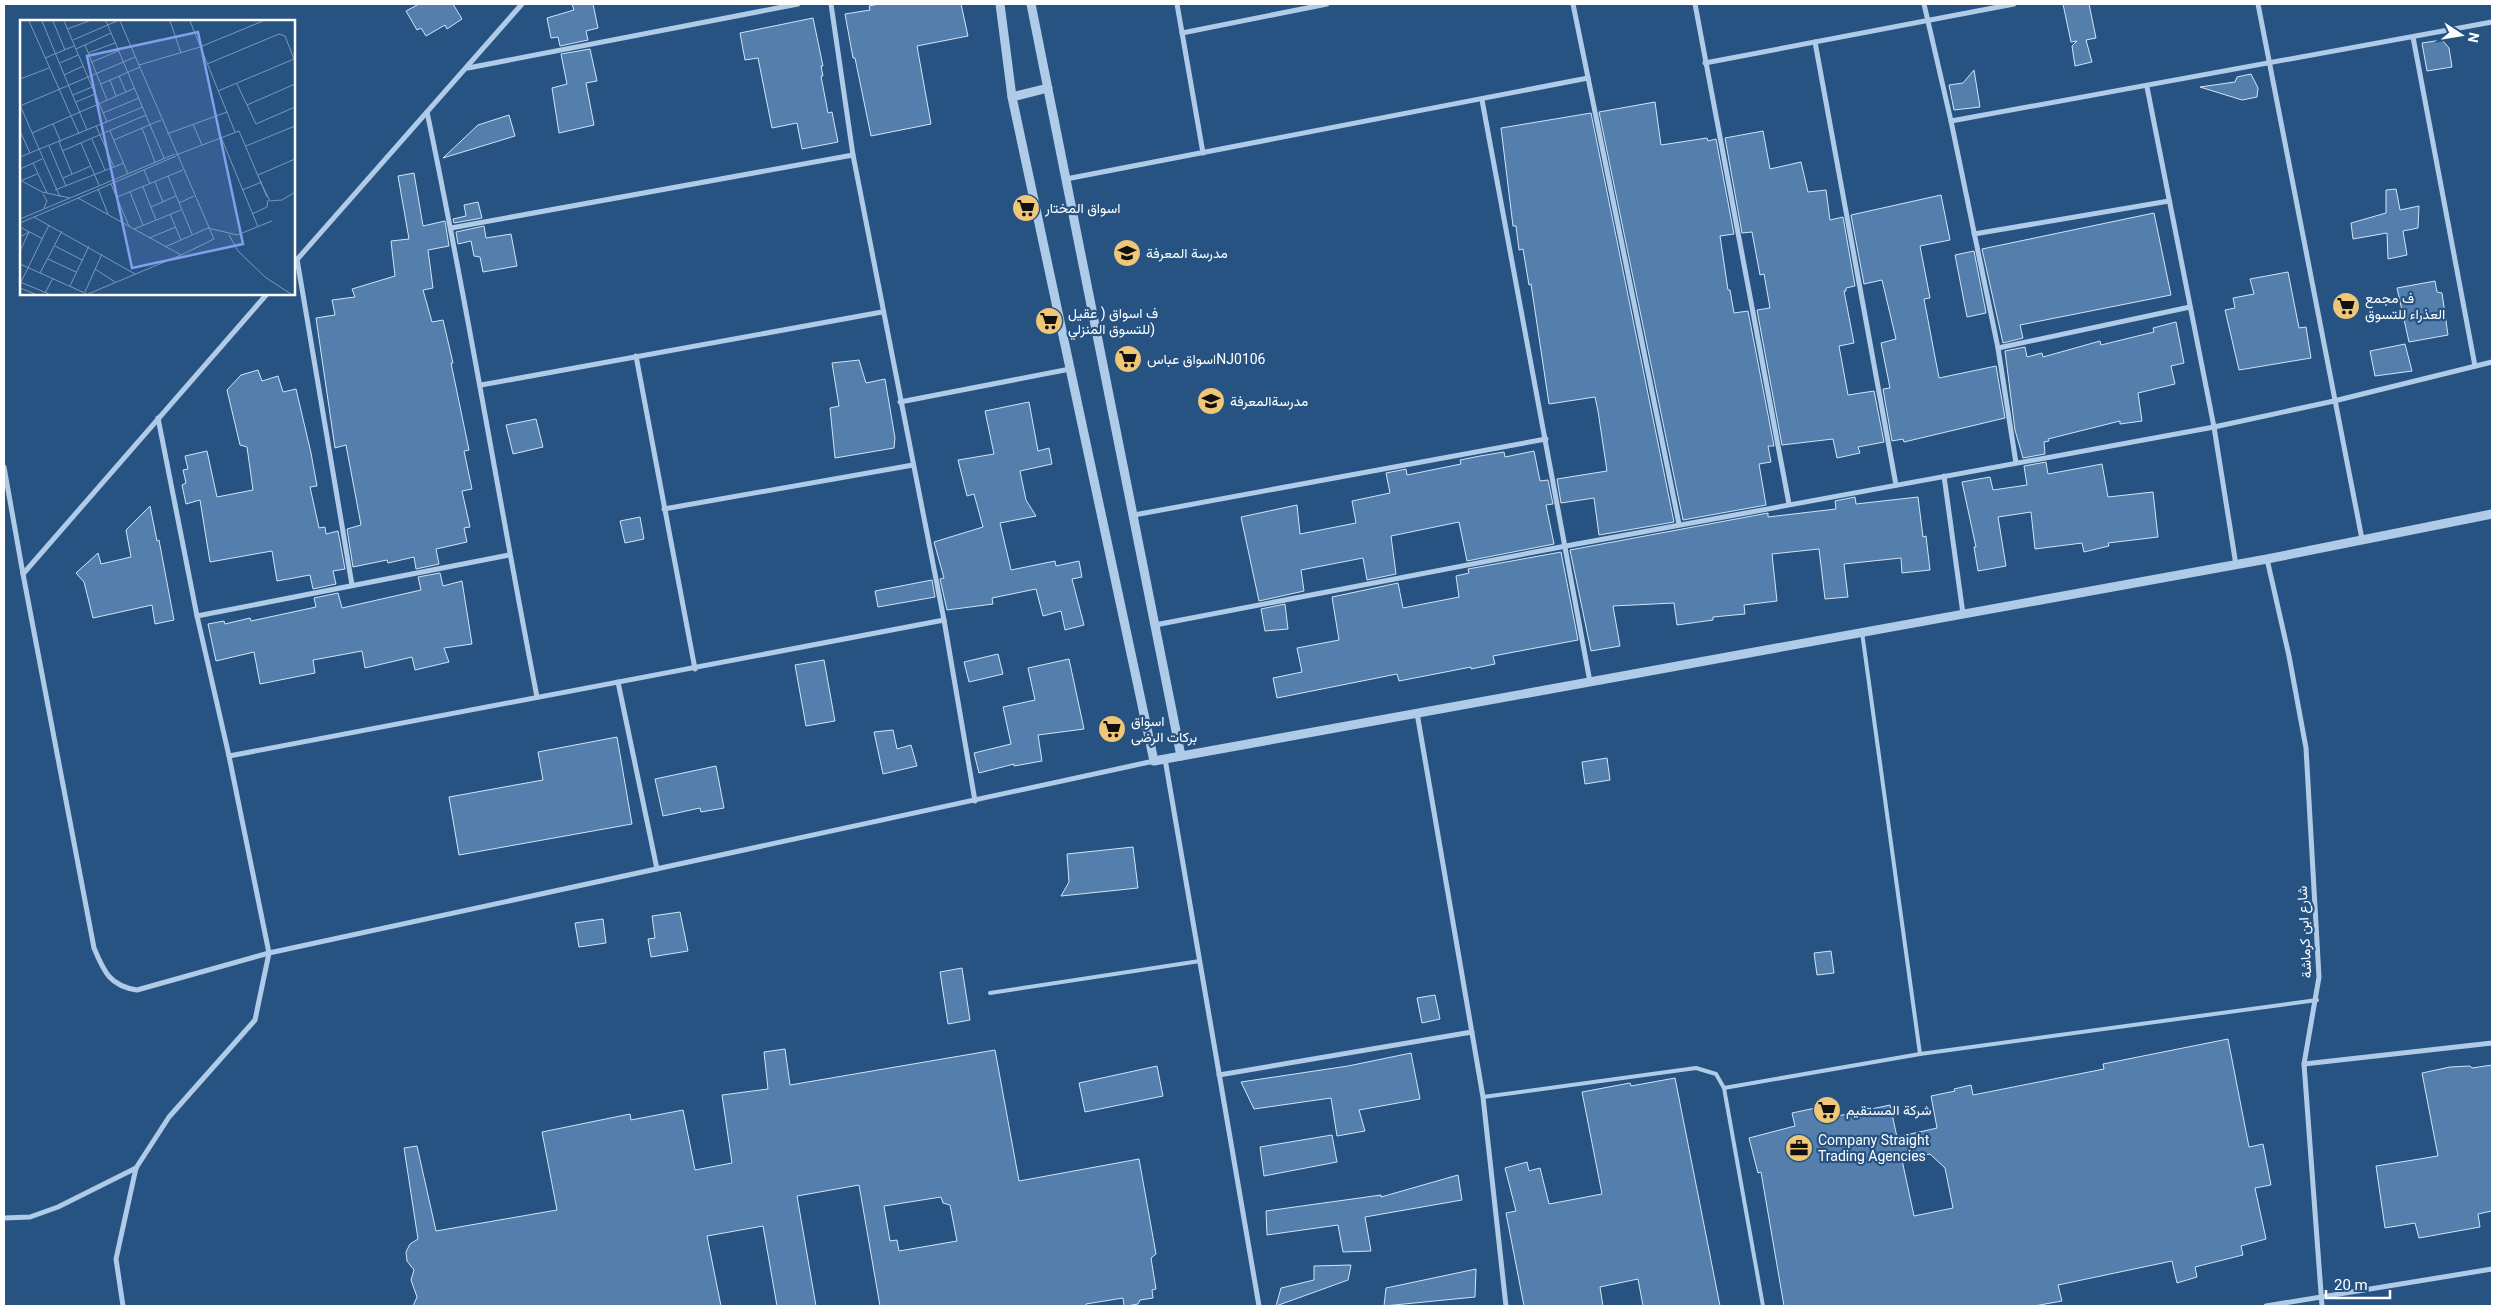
<svg xmlns="http://www.w3.org/2000/svg" width="2496" height="1310" viewBox="0 0 2496 1310" font-family="Roboto,Vazirmatn,sans-serif">
<style>
.building{fill:#547fac;stroke:#d3e4f6;fill-rule:evenodd}
.lines{fill:none;stroke-linecap:round;stroke-linejoin:round}
.service{stroke:#b0cbe7;stroke-width:4}
.minor{stroke:#b0cbe7;stroke-width:5}
.tertiary{stroke:#b0cbe7;stroke-width:9}
.labels{text-anchor:middle;stroke-width:4.5;stroke-linejoin:round;paint-order:stroke}
.poi-label{font-size:14px;fill:#fff;stroke:#275383;text-anchor:start}
.street-label{font-size:14px;fill:#fff;stroke:#275383}
.inset-road{fill:none;stroke:#7d98b5;stroke-width:1}
.view{fill:#839eea;fill-opacity:0.15;stroke:#839eea;stroke-width:2.5}
.inset-edge{fill:none;stroke:#fff;stroke-width:2.5}
</style>
<rect width="100%" height="100%" fill="#275383"/>
<g class="building">
<polygon points="419,4 453,4 462,19 447,29 445,25 426,36 421,28 417,30 406,11"/>
<polygon points="572,4 593,4 598,28 586,31 588,40 560,46 558,37 551,38 547,18 574,10"/>
<polygon points="879,4 961,4 968,36 917,46 931,124 871,136 855,58 853,58 845,14 870,10 869,6"/>
<polygon points="2063,4 2089,4 2096,38 2086,40 2092,62 2075,66 2072,46 2077,41 2071,42"/>
<polygon points="813,18 823,66 821,66 823,76 821,76 828,113 832,112 838,142 802,149 797,123 772,128 758,58 745,60 740,33"/>
<polygon points="2442,40 2449,48 2452,67 2427,71 2422,43"/>
<polygon points="590,49 597,81 586,83 594,125 559,133 552,88 567,84 561,54"/>
<polygon points="1974,70 1980,107 1954,110 1949,85 1963,83"/>
<polygon points="2251,74 2258,88 2257,97 2242,100 2200,87 2235,82 2237,77"/>
<polygon points="1655,102 1661,145 1707,138 1708,141 1716,139 1734,234 1720,236 1728,290 1730,290 1734,313 1748,311 1774,446 1768,446 1771,462 1759,464 1766,505 1683,520 1599,112"/>
<polygon points="1591,113 1674,522 1599,535 1594,498 1561,503 1557,479 1607,471 1598,411 1595,397 1549,404 1531,284 1529,285 1523,249 1519,250 1516,226 1513,226 1501,128"/>
<polygon points="509,115 515,136 443,158 478,125"/>
<polygon points="1763,131 1770,169 1801,162 1808,192 1826,190 1830,220 1843,217 1855,286 1846,288 1846,291 1844,291 1854,343 1839,346 1848,395 1874,391 1884,442 1858,447 1860,453 1837,458 1833,439 1782,445 1757,310 1770,308 1764,274 1760,275 1752,232 1742,233 1725,138"/>
<polygon points="414,173 423,226 445,221 449,246 428,250 433,288 423,290 432,322 443,320 453,363 451,363 469,450 464,451 472,489 462,491 470,527 464,528 467,542 436,549 439,564 416,569 414,557 388,563 387,560 353,567 347,529 361,525 346,445 335,448 316,318 335,315 332,300 355,297 352,289 395,276 391,241 409,239 398,176"/>
<polygon points="2396,189 2400,210 2419,206 2418,228 2403,231 2407,255 2388,259 2387,233 2353,239 2351,223 2386,213 2386,190"/>
<polygon points="1941,195 1950,240 1920,246 1930,298 1924,299 1939,378 1996,366 2005,418 1904,442 1903,439 1892,441 1883,389 1890,388 1881,343 1896,339 1882,280 1864,284 1851,215"/>
<polygon points="478,202 482,218 454,223 453,219 466,216 464,205"/>
<polygon points="2154,213 2171,295 2020,325 2023,338 2003,343 1982,249"/>
<polygon points="484,226 486,238 511,234 517,266 483,272 480,257 474,256 471,241 458,244 456,232"/>
<polygon points="1974,251 1986,313 1967,317 1955,255"/>
<polygon points="2288,272 2299,328 2306,327 2311,358 2239,370 2225,310 2235,308 2233,298 2254,294 2250,279"/>
<polygon points="2435,281 2437,292 2442,293 2448,335 2409,342 2397,288"/>
<polygon points="2176,322 2184,363 2171,366 2175,384 2138,393 2142,421 2120,424 2120,421 2048,439 2049,441 2044,442 2045,454 2023,458 2015,430 2005,351 2025,347 2027,357 2042,353 2043,357 2100,341 2101,345 2154,332 2153,328"/>
<polygon points="2405,344 2412,371 2375,376 2370,351"/>
<polygon points="859,360 866,383 885,379 895,438 894,448 835,458 830,408 839,406 832,363"/>
<polygon points="258,370 262,381 278,376 283,392 296,389 311,453 317,486 310,487 319,528 325,527 326,534 338,531 345,569 333,571 336,584 313,589 310,575 277,581 272,551 210,562 200,500 186,504 182,485 186,483 183,470 188,469 185,456 207,451 217,497 253,490 247,447 240,445 227,390 241,375"/>
<polygon points="1029,402 1038,451 1049,448 1052,464 1020,471 1026,500 1036,516 1000,523 1011,570 1055,561 1056,566 1079,561 1082,577 1072,579 1084,625 1065,630 1061,611 1043,616 1036,589 992,598 993,604 947,610 940,579 944,578 934,542 983,527 974,494 967,496 958,460 994,454 985,411"/>
<polygon points="536,419 543,447 513,454 506,425"/>
<polygon points="1534,451 1540,481 1548,480 1553,504 1546,505 1554,544 1467,561 1459,522 1391,536 1396,574 1367,580 1363,558 1301,570 1304,591 1259,601 1241,517 1297,505 1300,534 1356,523 1352,501 1390,493 1386,473 1406,469 1407,475 1461,464 1460,460 1480,456 1504,452 1505,457"/>
<polygon points="2046,462 2048,474 2102,464 2108,497 2153,492 2158,537 2108,543 2109,546 2084,552 2082,543 2035,549 2031,512 1998,517 2006,566 1978,571 1974,547 1976,547 1962,482 1990,477 1993,490 2027,485 2024,466"/>
<polygon points="1855,497 1856,504 1918,497 1923,537 1926,536 1930,570 1902,573 1901,558 1844,564 1848,597 1825,599 1819,549 1772,554 1777,601 1744,605 1745,614 1713,617 1713,620 1677,625 1674,603 1613,606 1620,646 1591,651 1570,550 1768,513 1768,517 1836,509 1835,501"/>
<polygon points="150,506 157,541 159,540 174,620 155,624 152,605 93,618 84,582 76,573 98,553 101,564 131,557 126,530"/>
<polygon points="640,517 644,539 625,543 620,521"/>
<polygon points="1561,552 1578,640 1493,656 1495,664 1471,669 1471,667 1399,681 1397,674 1277,698 1273,678 1302,672 1297,648 1339,640 1332,597 1398,583 1403,608 1459,597 1456,576 1469,573 1468,569"/>
<polygon points="440,573 443,586 462,581 472,644 444,648 449,662 415,670 412,657 365,668 362,651 313,660 315,673 260,684 254,652 216,661 208,624 224,621 225,624 250,618 251,621 316,607 314,598 338,593 342,608 421,590 418,577"/>
<polygon points="932,580 935,597 878,607 875,591"/>
<polygon points="1285,604 1288,629 1265,631 1261,609"/>
<polygon points="998,654 1003,674 969,682 964,662"/>
<polygon points="1069,659 1084,729 1038,735 1042,761 1014,766 1014,764 979,773 974,753 1011,744 1003,707 1035,700 1028,668"/>
<polygon points="824,660 835,721 806,726 795,665"/>
<polygon points="893,730 897,749 911,745 917,766 883,774 874,732"/>
<polygon points="617,737 632,824 459,855 449,797 543,780 538,752"/>
<polygon points="1607,758 1610,780 1585,784 1582,762"/>
<polygon points="716,766 724,808 701,812 700,808 663,816 655,779"/>
<polygon points="1133,847 1138,888 1061,896 1069,882 1067,854"/>
<polygon points="680,912 688,951 651,957 648,939 655,938 652,916"/>
<polygon points="603,919 606,943 579,947 575,923"/>
<polygon points="1831,951 1834,973 1817,975 1814,953"/>
<polygon points="962,968 970,1020 948,1024 940,972"/>
<polygon points="1435,995 1440,1019 1422,1023 1417,998"/>
<path d="M2228 1039 2249 1147 2263 1144 2271 1185 2255 1188 2266 1239 2241 1246 2243 1255 2195 1267 2197 1277 2177 1283 2172 1261 2058 1285 2062 1301 2034 1306H1784L1761 1172 1758 1173 1749 1138 1795 1126 1792 1113 1825 1106 1828 1118 1890 1105 1897 1137 1937 1128 1931 1096 1955 1091 1954 1089 1971 1085 1973 1095 2104 1069 2103 1064ZM1930 1154 1945 1168 1953 1208 1914 1216 1902 1160Z"/>
<path d="M785 1049 790 1085 995 1050 1019 1181 1139 1159 1156 1254 1151 1258 1156 1289 1152 1290 1153 1298 1140 1300 1138 1304 1127 1306H1124L1123 1298 1086 1304V1306H880L859 1185 797 1196 816 1306H777L763 1226 707 1236 721 1306H413L417 1297 411 1280 414 1270 407 1261 406 1252 410 1244 418 1239 404 1148 417 1146 436 1231 557 1210 542 1132 630 1114 631 1120 683 1110 695 1170 732 1163 722 1095 768 1089 764 1052ZM941 1197 943 1203 950 1205 957 1241 899 1251 897 1240 890 1241 884 1206Z"/>
<polygon points="1411,1053 1420,1099 1359,1110 1365,1131 1337,1136 1331,1098 1254,1109 1241,1082 1348,1066"/>
<polygon points="2492,1065 2492,1211 2478,1214 2480,1227 2419,1238 2415,1223 2385,1228 2376,1166 2438,1156 2422,1073 2450,1067 2470,1066 2472,1068"/>
<polygon points="1157,1066 1163,1096 1085,1112 1079,1083"/>
<polygon points="1675,1078 1720,1306 1643,1306 1638,1279 1600,1287 1603,1306 1524,1306 1506,1213 1516,1211 1505,1168 1527,1162 1529,1171 1540,1168 1549,1204 1602,1194 1582,1092 1630,1083 1631,1086"/>
<polygon points="1332,1135 1337,1162 1264,1176 1260,1147"/>
<polygon points="1458,1175 1462,1200 1365,1217 1371,1251 1343,1252 1338,1225 1267,1235 1266,1211 1381,1195 1381,1197"/>
<polygon points="1351,1265 1348,1280 1276,1306 1281,1288 1314,1280 1314,1266"/>
<polygon points="1476,1269 1475,1297 1384,1306 1386,1288"/>
</g>
<g class="lines">
<g class="service">
<polyline points="1862,632 1920,1054"/>
<polyline points="990,993 1200,961"/>
<polyline points="1724,1088 1920,1054 2317,1000"/>
<polyline points="1483,1097 1696,1068 1716,1074 1724,1088 1763,1306"/>
</g>
<g class="minor">
<polyline points="831,4 853,155 944,620 975,801"/>
<polyline points="1177,4 1203,153"/>
<polyline points="1573,4 1679,524"/>
<polyline points="1695,4 1789,504"/>
<polyline points="1924,4 1951,121 1998,348 2016,463"/>
<polyline points="2258,4 2362,539"/>
<polyline points="1182,33 1327,4"/>
<polyline points="2413,37 2475,366"/>
<polyline points="1815,42 1896,485"/>
<polyline points="1705,63 2014,4"/>
<polyline points="468,68 798,4"/>
<polyline points="2147,87 2214,427 2236,565"/>
<polyline points="1482,100 1590,682"/>
<path d="M427 112C468 306 499 502 537 697"/>
<polyline points="1951,121 2492,22"/>
<polyline points="1066,179 1588,78"/>
<polyline points="451,228 853,155"/>
<polyline points="1974,234 2169,201"/>
<polyline points="297,259 352,585"/>
<polyline points="294,263 522,4"/>
<path d="M267 294 23 574 94 948C104 972 110 986 137 990L269 953 1154 761"/>
<polyline points="1998,348 2190,307"/>
<polyline points="636,356 695,669"/>
<polyline points="481,385 882,312"/>
<polyline points="900,402 1070,369"/>
<polyline points="4,467 23,574"/>
<polyline points="1944,476 1963,614"/>
<polyline points="664,509 913,465"/>
<polyline points="1134,515 1546,439"/>
<polyline points="2267,559 2289,656 2306,748 2319,977 2304,1064 2322,1306"/>
<polyline points="197,616 509,555"/>
<polyline points="1155,625 1566,546 2214,427 2334,401 2492,362"/>
<polyline points="618,682 657,869"/>
<polyline points="1417,713 1483,1097 1506,1306"/>
<polyline points="229,756 944,620"/>
<polyline points="1165,759 1259,1306"/>
<polyline points="2304,1064 2492,1043"/>
<polyline points="1219,1075 1472,1032"/>
<polyline points="4,1218 30,1217 58,1207 136,1168"/>
<polyline points="123,1306 116,1259 136,1168 169,1117 255,1020 269,953 229,756 197,616 158,418"/>
<polyline points="2266,1306 2492,1269"/>
</g>
<g class="tertiary">
<polyline points="1000,4 1012,97 1154,761 2267,559 2492,514"/>
<polyline points="1031,4 1181,756"/>
<polyline points="1012,97 1048,88"/>
</g>
</g>
<defs>
<g id="supermarket-disc" transform="scale(1.4375)"><circle r="9.5" fill="#efc776" stroke="#275383"/><path d="M-6-5.5h2.5l.6 2H6L4.5 2H-2.5L-4.4-4H-6ZM-1.5 3.2a1.3 1.3 0 1 0 .1 0ZM3 3.2a1.3 1.3 0 1 0 .1 0Z" fill="#111"/></g>
<g id="school-disc" transform="scale(1.4375)"><circle r="9.5" fill="#efc776" stroke="#275383"/><path d="M0-5L7-2L0 1L-7-2ZM-4 1L0 2.5L4 1V4Q0 6-4 4Z" fill="#111"/></g>
<g id="office-disc" transform="scale(1.4375)"><circle r="9.5" fill="#efc776" stroke="#275383"/><path d="M-6-3h4V-5.5h4V-3h4V5H-6ZM-1-4.5V-3h2v-1.5ZM-6 0V1H6V0Z" fill="#111"/></g>
</defs>
<g fill-rule="evenodd">
<use href="#supermarket-disc" x="1026" y="208"/>
<use href="#school-disc" x="1127" y="253"/>
<use href="#supermarket-disc" x="2346" y="306"/>
<use href="#supermarket-disc" x="1049" y="321"/>
<use href="#supermarket-disc" x="1128" y="359"/>
<use href="#school-disc" x="1211" y="401"/>
<use href="#supermarket-disc" x="1112" y="729"/>
<use href="#supermarket-disc" x="1827" y="1110"/>
<use href="#office-disc" x="1799" y="1148"/>
</g>
<g class="labels">
<g class="poi-label">
<text x="1045" y="213">اسواق المختار</text>
<text x="1146" y="258">مدرسة المعرفة</text>
<text x="2365" y="303">ف مجمع<tspan x="2365" dy="16">العذراء للتسوق</tspan></text>
<text x="1068" y="318">ف اسواق ( عقيل<tspan x="1068" dy="16">للتسوق المنزلي)</tspan></text>
<text x="1147" y="364">اسواق عباسNJ0106</text>
<text x="1230" y="406">مدرسةالمعرفة</text>
<text x="1131" y="726">اسواق<tspan x="1131" dy="16">بركات الرضى</tspan></text>
<text x="1846" y="1115">شركة المستقيم</text>
<text x="1818" y="1145">Company Straight<tspan x="1818" dy="16">Trading Agencies</tspan></text>
</g>
<g class="street-label">
<text transform="translate(2304 932) rotate(-93)" y="5">شارع ابن كرماشة</text>
</g>
</g>
<g transform="translate(20 20)">
<rect width="275" height="275" fill="#275383"/>
<path class="inset-road" d="M9 1 59 114M22 1 67 110M33 1 45 30M44 1 87 102M86 1 144 138M150 1 161 33M170 1 215 112M47 9 69 1M53 20 97 1M65 25 87 80M56 29 91 13M68 33 95 23M25 38 54 26M72 42 98 31M40 43 58 35M187 44 259 14 265 16 274 39M119 45 180 27 243 1M44 55 63 46M99 56 106 72M0 59 29 48M90 60 96 76M81 64 120 47M217 64 236 104 275 87M198 71 274 39M53 75 72 67M56 82 75 74M0 85 40 177M227 85 275 64M0 86 115 37M83 93 119 78M33 104 41 122M173 104 182 125M76 106 94 147M122 108 135 142M0 111 10 133M90 111 108 154M12 113 115 68M147 114 207 92M201 117 238 207M72 119 85 150M94 120 141 100M39 122 52 154M61 123 79 165M29 126 46 166M226 126 275 106M42 131 126 95M156 135 219 111 247 177M0 137 123 87M13 143 27 173M0 149 22 139M124 150 130 164M238 155 275 139M148 156 172 214M43 158 71 146M0 160 22 172 50 178M0 161 17 154M240 161 250 181 262 180 275 172M135 162 143 182M91 164 109 206M123 167 136 200M78 169 88 194M35 170 104 143M222 170 242 162M110 172 123 205M23 174 27 181 24 188M97 177 163 150M58 178 161 235 194 219 100 1M159 183 174 176M131 187 156 176M150 194 161 220M232 194 247 187 248 180M14 197 115 254M0 199 155 134M0 203 156 136M0 207 23 219M114 209 161 190M209 215 218 231 245 257 271 274M0 217 9 212 0 231M129 218 156 207M35 226 62 240M145 227 188 208 217 215 252 201M28 239 56 252M0 244 67 274M75 249 95 262M20 253 42 211M0 262 29 274M1 262 29 205M50 266 69 226M0 268 15 274M65 272 82 234M25 273 33 258M68 274 161 235"/>
<path class="view" d="M178 12 223 224 112 248 67 36Z"/>
<rect width="275" height="275" class="inset-edge"/>
</g>
<rect width="2496" height="1310" fill="none" stroke="#ffffff" stroke-width="10"/>
<g transform="translate(2461 35) rotate(102)" stroke="#275383" stroke-width="4" paint-order="stroke">
<path d="M0-4L9 19L0 12L-9 19Z" fill="#ffffff"/>
<text y="-8" font-size="14" font-weight="bold" text-anchor="middle" fill="#ffffff">N</text>
</g>
<path d="M2326 1290v8h64v-8" fill="none" stroke="#ffffff" stroke-width="2.5"/>
<text x="2334" y="1290" font-size="15" fill="#ffffff" stroke="#275383" stroke-width="4" paint-order="stroke">20 m</text>
</svg>
